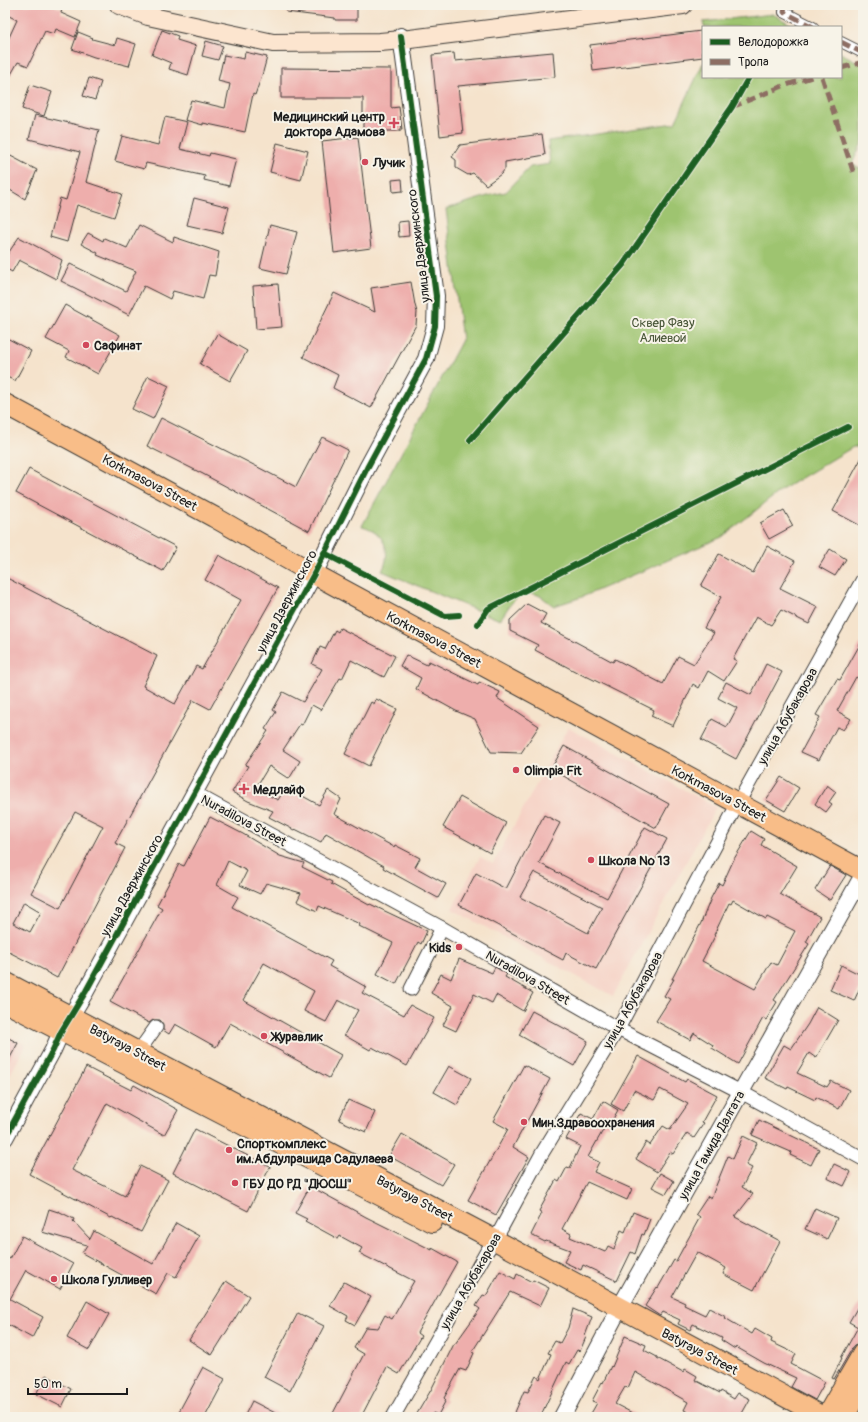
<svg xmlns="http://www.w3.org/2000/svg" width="868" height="1422" viewBox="0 0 868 1422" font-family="Pangolin,sans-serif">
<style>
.built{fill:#f6d1c5}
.green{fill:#9ec46f;stroke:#5d7046}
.building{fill:#eeaeac;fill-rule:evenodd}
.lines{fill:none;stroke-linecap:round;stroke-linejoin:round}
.pedestrian-casing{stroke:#3d3a36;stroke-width:12}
.minor-casing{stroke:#3d3a36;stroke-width:15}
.tertiary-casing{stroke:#3d3a36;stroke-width:18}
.secondary-casing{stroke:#3d3a36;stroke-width:20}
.primary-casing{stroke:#3d3a36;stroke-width:22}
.pedestrian{stroke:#fff;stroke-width:10}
.minor{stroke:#fff;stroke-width:13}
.tertiary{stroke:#fff;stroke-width:16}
.secondary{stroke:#fce5cf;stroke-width:18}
.primary{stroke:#f8bd88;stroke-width:20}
.quiet{stroke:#8d6e63;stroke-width:5;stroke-dasharray:10 5;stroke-linecap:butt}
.cycleway-casing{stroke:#f7f3e8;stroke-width:8}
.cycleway{stroke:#1b5e20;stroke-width:6}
.poi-dot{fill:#d1495b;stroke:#f7f3e8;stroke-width:1.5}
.labels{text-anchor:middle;stroke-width:4;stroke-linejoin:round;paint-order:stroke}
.poi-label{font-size:13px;font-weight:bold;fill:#1c1c1c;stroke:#f7f3e8;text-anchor:start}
.street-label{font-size:13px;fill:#1c1c1c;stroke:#f7f3e8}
.park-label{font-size:13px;fill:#4a5739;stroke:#f7f3e8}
</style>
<rect width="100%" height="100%" fill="#f7f3e8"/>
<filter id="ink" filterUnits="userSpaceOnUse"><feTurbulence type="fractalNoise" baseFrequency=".025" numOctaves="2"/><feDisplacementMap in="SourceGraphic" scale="8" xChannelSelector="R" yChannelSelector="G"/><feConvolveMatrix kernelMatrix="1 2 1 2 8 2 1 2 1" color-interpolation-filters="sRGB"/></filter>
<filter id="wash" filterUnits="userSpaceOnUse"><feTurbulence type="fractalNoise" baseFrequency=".012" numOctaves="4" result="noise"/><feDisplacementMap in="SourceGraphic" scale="16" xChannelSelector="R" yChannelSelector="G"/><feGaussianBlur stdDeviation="0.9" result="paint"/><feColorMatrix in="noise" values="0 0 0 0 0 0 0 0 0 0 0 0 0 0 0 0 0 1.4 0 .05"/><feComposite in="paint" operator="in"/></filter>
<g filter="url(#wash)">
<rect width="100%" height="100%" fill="#f5e3cc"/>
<g class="built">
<polygon points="568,727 716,807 613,996 452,909 480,857 493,864"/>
<polygon points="5,1033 26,1045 5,1084"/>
</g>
<g class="green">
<polygon points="773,14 795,27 704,27 703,22"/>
<path d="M841 53 863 65V141L852 164 863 171V447H853L783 489 722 537 582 597 554 606C549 603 543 597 538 595 518 587 509 607 500 620L382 571C393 551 383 531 362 526L462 340 446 209 491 195 506 192 530 167 550 164 548 141 675 123 703 63V77H841Z"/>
</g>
<g id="blocks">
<g class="building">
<polygon points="5,5 53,5 62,9 61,13 81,22 75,37 56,29 54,34 45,31 28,66 18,62 5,85 5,46 17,20 5,14"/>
<polygon points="287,5 357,5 357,20 335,20 335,18 286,12"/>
<polygon points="162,30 178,36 177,40 196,46 188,75 169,69 171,63 152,55"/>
<polygon points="701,31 703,57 593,71 590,45"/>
<polygon points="78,32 93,38 92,39 115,45 117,38 136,44 129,66 94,57 72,49"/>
<polygon points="206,41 223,46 218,60 202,56"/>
<polygon points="245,52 267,57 263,72 255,95 253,94 245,132 203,123 203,125 185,120 191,100 225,108 230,84 218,81 224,55 244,59"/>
<polygon points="553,52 555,77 458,86 463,133 440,136 432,55 454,53 455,61"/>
<polygon points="281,68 391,69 391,108 399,107 402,129 400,129 400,131 363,131 363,98 281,98"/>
<polygon points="89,78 101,82 95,100 83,96"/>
<polygon points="30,85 52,92 44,116 22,109"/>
<polygon points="35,115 99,130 86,182 122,194 114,217 77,205 67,242 50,237 60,198 66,200 80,152 29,139"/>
<polygon points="165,117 187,122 180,149 209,156 210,153 236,159 229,186 204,180 205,176 146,163 144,169 115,161 122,136 158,145"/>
<polygon points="542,134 545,155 505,162 505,169 501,174 486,185 473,173 468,175 456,168 456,160 452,157 460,145"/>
<polygon points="358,137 371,248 334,253 322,141"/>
<polygon points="277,143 308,151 301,180 270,172"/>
<polygon points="5,153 37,170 25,199 5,187"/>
<polygon points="402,179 403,191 393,192 392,180"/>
<polygon points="194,198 229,207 222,233 187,225"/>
<polygon points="408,221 409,236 399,237 398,222"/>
<polygon points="139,225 173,242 174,237 219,252 215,276 209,275 203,299 173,291 170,299 144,286 129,315 61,281 70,264 126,291 136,271 97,255 98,253 81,244 88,233 103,241 104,238 127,248"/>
<polygon points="270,225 297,232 286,274 260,268"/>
<polygon points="19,237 62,260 56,279 19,260 12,272 5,268 5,258"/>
<polygon points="411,282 415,305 417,312 416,325 371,408 333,388 338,375 303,357 334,293 375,312 371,288"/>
<polygon points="278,284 282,327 256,329 253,286"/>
<polygon points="65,305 120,335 98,374 66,357 69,351 46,339"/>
<polygon points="217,334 247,351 230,381 200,364"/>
<polygon points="5,337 31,351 15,381 5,376"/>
<polygon points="148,376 169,386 153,419 132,409"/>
<polygon points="161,418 246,461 296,487 322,437 348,450 309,531 203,474 147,446"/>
<polygon points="863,455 863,527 833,511"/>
<polygon points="29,469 176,547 163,571 16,493"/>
<polygon points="784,510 793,526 769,539 760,523"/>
<polygon points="767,546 795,561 780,588 818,607 809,624 781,610 771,625 756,617 733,659 737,661 724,681 708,671 699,688 693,684 673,726 651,716 654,710 586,676 586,677 535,650 538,645 510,631 510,620 527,604 546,614 541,623 613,662 615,659 663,684 678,656 694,664 714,633 704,628 721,597 701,586 719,554 753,573"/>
<polygon points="830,549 846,559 835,576 819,567"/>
<path d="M219 555 278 588 210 709 193 700 115 843 125 848 57 978 46 972V971L5 950V577L157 656 143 686 175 704 196 666 202 669 241 600 205 580ZM75 812 103 826 60 908 31 893ZM24 902 41 912 30 932 13 923Z"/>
<polygon points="340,628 395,656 384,677 351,660 342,679 340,678 321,710 312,705 302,725 300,724 283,750 300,761 289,779 269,766 255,789 278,800 286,787 319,805 328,790 341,799 334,814 394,847 395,845 420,858 415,867 446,884 438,898 383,868 384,866 326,833 321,842 295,829 294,830 269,817 273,811 248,801 232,792 248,766 245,765 268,731 265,729 276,712 273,710 283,692 303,702 322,669 312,664 320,647 325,649 335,630 338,632"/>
<polygon points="863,639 863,681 856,677 837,711 851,719 843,730 837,727 819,760 801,752 820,717 816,715 837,679 840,680"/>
<polygon points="406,655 427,665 429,661 478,685 479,682 500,692 497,698 539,726 521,753 491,752 475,719 456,711 416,689 421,678 400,666"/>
<polygon points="766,664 782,672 736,759 701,740 712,719 727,727 737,708 718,698 726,682 751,695"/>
<polygon points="376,699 397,709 369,766 345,754 371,702 374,704"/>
<polygon points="564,746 669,804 656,828 551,769"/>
<polygon points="781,777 799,788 785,811 766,800"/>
<polygon points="827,785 836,792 829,802 832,804 826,812 815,804"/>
<polygon points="460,797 506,823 490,853 443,827"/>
<path d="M544 815 560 823 539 863 607 898 645 827 667 839 596 969 566 953 563 960 459 905 476 873 506 889ZM534 872 602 907 588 933 520 897Z"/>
<polygon points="210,817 243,834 280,856 304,863 302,867 332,882 331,884 369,905 370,904 427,931 421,944 418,942 396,984 377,974 393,943 359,926 360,924 319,906 317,911 297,901 301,893 266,883 260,894 240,885 247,871 228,861 217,885 238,897 232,907 332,961 329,966 366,987 362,993 404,1015 410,1005 434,1018 407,1066 372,1047 370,1050 344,1035 358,1010 338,1000 326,1022 304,1011 314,991 264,963 243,1000 341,1055 329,1078 230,1023 216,1047 175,1024 169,1034 163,1030 163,1024 160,1020 153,1020 149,1023 110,1002 162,908 157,905 179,864 184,866"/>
<path d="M751 831 764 839 761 845 797 866 780 894 820 917 806 942 809 944 774 1000 777 1002 766 1020 763 1018 738 1064 712 1048 713 1045 694 1033 690 1040 656 1021 670 999 664 996 674 979H672L701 923 711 898 719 883 722 885 734 859ZM733 900 766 919 767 917 795 931 777 965 771 962 755 989 702 961 715 936 714 935 729 903 731 904Z"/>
<polygon points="830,866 846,875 830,900 815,890"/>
<polygon points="459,959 492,973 495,967 507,974 505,977 533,993 523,1011 496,995 492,1003 474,994 456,1031 443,1025 453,1006 431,993 441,974 451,979"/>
<polygon points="841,965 863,976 863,981 854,1001 830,990"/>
<polygon points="817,1007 838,1020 816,1058 809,1053 797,1073 827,1087 831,1081 849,1090 839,1109 816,1097 815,1100 788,1087 787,1089 765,1078 784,1045 791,1049 808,1024"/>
<polygon points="532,1011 588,1041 574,1066 519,1035"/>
<polygon points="5,1036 18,1043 5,1067"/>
<polygon points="638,1056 685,1082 687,1079 717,1095 702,1122 704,1123 694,1138 687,1133 673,1154 670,1152 657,1172 636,1159 646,1142 650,1145 663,1126 670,1130 688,1104 660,1089 654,1100 634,1090 623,1111 611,1104"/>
<polygon points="524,1065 550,1079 513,1147 529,1157 496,1215 468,1200 508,1129 493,1121"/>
<polygon points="449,1066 471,1078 457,1105 434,1092"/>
<polygon points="86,1067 131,1090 134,1085 178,1110 164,1135 107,1103 72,1170 125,1196 140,1166 168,1180 141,1232 112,1217 111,1218 29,1174"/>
<polygon points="348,1100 375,1112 366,1132 339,1120"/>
<polygon points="603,1101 618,1110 609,1126 606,1125 588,1157 599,1162 594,1172 632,1189 627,1200 587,1182 562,1229 571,1234 570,1237 605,1252 608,1246 614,1249 621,1230 625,1232 633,1212 650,1219 644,1235 642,1234 635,1254 631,1252 617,1281 583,1265 581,1270 564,1262 570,1250 546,1241 545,1242 531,1235 542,1213 539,1211 556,1180 559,1182 567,1167 570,1168 580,1146 566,1139 581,1113 593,1119"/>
<polygon points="759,1120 819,1149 811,1165 790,1155 791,1152 752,1135"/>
<polygon points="195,1129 270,1167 248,1211 173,1173"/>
<polygon points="402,1134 454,1164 441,1185 389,1156"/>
<polygon points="743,1136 757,1143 746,1165 752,1168 742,1187 753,1194 735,1217 780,1241 754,1290 723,1274 726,1268 697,1252 672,1297 685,1303 684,1305 705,1315 709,1308 726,1317 725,1318 752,1334 755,1329 772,1339 771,1342 796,1354 791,1364 825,1382 815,1400 791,1387 796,1378 764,1363 736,1347 735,1349 721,1340 722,1338 693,1324 690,1330 678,1324 680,1320 663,1312 660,1316 645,1306 657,1287 658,1288 674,1260 676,1261 700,1217 696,1214 708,1196 711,1198 728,1156 733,1159"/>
<polygon points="834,1164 851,1172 844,1186 827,1178"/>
<polygon points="660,1173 674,1181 666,1194 652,1187"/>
<polygon points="310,1186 366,1217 432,1250 432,1248 457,1262 417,1333 421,1336 399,1374 387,1367 361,1417 331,1417 364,1354 354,1348 366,1327 378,1328 385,1315 392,1319 414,1281 359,1253 362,1248 340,1236 338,1239 305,1221 307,1219 295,1213"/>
<polygon points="815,1208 837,1218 827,1239 805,1229"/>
<polygon points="49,1209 58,1212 58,1211 74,1219 73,1221 90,1239 94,1231 153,1264 176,1223 199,1236 176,1277 168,1273 156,1294 82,1253 87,1245 42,1232"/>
<polygon points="22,1236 73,1264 60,1289 26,1270 10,1299 43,1317 32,1338 5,1323 5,1256 10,1259"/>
<polygon points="500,1271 515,1279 517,1274 532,1282 533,1280 549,1288 540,1306 510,1292 472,1352 474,1353 466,1371 460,1369 444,1398 446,1400 438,1415 433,1413 431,1417 415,1417 431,1390 454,1344 455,1344 480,1309 476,1306 483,1295 486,1296"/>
<polygon points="226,1281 249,1296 212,1355 189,1340"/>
<polygon points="344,1282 371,1297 355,1325 346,1320 348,1316 330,1306"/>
<polygon points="863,1298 863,1342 858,1343 853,1347 834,1379 832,1378 842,1358 841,1358 858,1327 849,1322"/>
<polygon points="87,1301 109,1314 89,1350 67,1338"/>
<polygon points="573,1309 592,1317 585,1336 586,1337 580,1351 577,1350 569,1364 566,1362 541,1415 538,1413 536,1417 513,1417 524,1391 528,1392 536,1376 540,1379 551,1354 548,1353 555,1341 560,1343 568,1328"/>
<polygon points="298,1313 324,1326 290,1391 264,1377"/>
<polygon points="625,1336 646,1345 644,1350 657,1357 657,1358 683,1372 685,1369 697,1376 695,1380 720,1393 721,1391 734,1399 738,1393 750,1399 740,1417 697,1417 684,1410 688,1402 635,1372 628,1388 625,1387 615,1404 640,1417 589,1417 597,1403 592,1401 602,1382 603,1383 611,1366 612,1367"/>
<polygon points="203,1367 225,1379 205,1417 176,1417"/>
<polygon points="46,1375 71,1389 62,1407 36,1394"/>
<polygon points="252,1401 283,1417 244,1417"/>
</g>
</g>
</g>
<g filter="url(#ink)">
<use href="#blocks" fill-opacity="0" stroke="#3d3a36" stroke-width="1"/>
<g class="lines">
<g class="pedestrian-casing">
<g id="pedestrian">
<polyline points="785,5 784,12 813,27"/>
<polyline points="841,42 863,53"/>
</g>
</g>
<g class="minor-casing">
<g id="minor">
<polyline points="194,793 442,928 618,1029 741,1092 863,1159"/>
<polyline points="411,989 442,928"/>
<polyline points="134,1058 156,1027"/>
<polyline points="393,1417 487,1251 495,1240 541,1155 618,1029 737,805 863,579"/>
</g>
</g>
<g class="tertiary-casing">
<g id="tertiary">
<polyline points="5,1138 53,1050 61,1032 86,991 314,574 367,468 426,359 435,326 436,296 401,36"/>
<polyline points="562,1417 620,1307 863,875"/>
</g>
</g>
<g class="secondary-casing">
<polyline id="secondary" points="119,5 148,16 273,43 380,42 402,40 683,5"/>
</g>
<g class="primary-casing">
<g id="primary">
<polyline points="5,404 214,517 314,574 863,871"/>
<polyline points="5,982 495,1240 823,1417"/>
<polyline points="5,1002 432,1222"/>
<polyline points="826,1417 863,1353"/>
<polyline points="844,1417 863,1382"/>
</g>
</g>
<use href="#pedestrian" class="pedestrian"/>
<use href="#minor" class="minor"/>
<use href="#tertiary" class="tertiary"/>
<use href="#secondary" class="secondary"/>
<use href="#primary" class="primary"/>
<g class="quiet">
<polyline points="785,5 784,12 813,27"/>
<polyline points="841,42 863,53"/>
<polyline points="841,68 863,62"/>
<polyline points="822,77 854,174"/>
<polyline points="732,107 783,86 812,77"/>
</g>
<g class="cycleway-casing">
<g id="cycleway">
<polyline points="470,440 623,265 732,107 749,77"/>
<polyline points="324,553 445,616 459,615"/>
<polyline points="478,624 488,609 848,427"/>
<polyline points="5,1138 53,1050 61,1032 86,991 314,574 367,468 426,359 435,326 436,296 401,36"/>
</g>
</g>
<use href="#cycleway" class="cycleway"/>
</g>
</g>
<g class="poi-dot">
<path d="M392 117h4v4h4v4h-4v4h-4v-4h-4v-4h4z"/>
<circle cx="365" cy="162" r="4"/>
<circle cx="86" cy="345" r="4"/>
<circle cx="516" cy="770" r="4"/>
<path d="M242 783h4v4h4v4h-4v4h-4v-4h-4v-4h4z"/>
<circle cx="591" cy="860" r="4"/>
<circle cx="459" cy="947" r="4"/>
<circle cx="264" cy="1036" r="4"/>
<circle cx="524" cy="1122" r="4"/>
<circle cx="229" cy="1150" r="4"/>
<circle cx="235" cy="1183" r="4"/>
<circle cx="54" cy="1279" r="4"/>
</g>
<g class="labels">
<g class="poi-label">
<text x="385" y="121" text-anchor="end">Медицинский центр<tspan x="385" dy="15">доктора Адамова</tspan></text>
<text x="373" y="167">Лучик</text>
<text x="94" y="350">Сафинат</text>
<text x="524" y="775">Olimpia Fit</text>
<text x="253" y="794">Медлайф</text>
<text x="599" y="865">Школа № 13</text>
<text x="451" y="952" text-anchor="end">Kids</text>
<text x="272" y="1041">Журавлик</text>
<text x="532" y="1127">Мин.Здравоохранения</text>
<text x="237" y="1148">Спорткомплекс<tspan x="237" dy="15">им.Абдулрашида Садулаева</tspan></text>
<text x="243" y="1188">ГБУ ДО РД "ДЮСШ"</text>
<text x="62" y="1284">Школа Гулливер</text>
</g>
<g class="street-label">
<text transform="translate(418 246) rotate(-97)" y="5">улица Дзержинского</text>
<text transform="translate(150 482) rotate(28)" y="5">Korkmasova Street</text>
<text transform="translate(286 601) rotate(-62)" y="5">улица Дзержинского</text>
<text transform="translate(434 639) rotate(28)" y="5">Korkmasova Street</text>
<text transform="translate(787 716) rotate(-61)" y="5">улица Абубакарова</text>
<text transform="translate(719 793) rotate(28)" y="5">Korkmasova Street</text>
<text transform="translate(244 820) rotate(28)" y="5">Nuradilova Street</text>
<text transform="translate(131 885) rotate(-61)" y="5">улица Дзержинского</text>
<text transform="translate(528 977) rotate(30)" y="5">Nuradilova Street</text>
<text transform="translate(632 1000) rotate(-61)" y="5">улица Абубакарова</text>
<text transform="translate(128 1047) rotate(28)" y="5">Batyraya Street</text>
<text transform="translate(711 1145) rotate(-61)" y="5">улица Гамида Далгата</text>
<text transform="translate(415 1198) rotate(28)" y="5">Batyraya Street</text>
<text transform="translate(470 1281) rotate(-60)" y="5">улица Абубакарова</text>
<text transform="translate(700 1351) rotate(28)" y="5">Batyraya Street</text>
</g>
<g class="park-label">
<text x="663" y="327">Сквер Фазу<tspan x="663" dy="15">Алиевой</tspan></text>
</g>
</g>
<rect width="868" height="1422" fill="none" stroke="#f7f3e8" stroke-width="20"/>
<rect x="702" y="26" width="140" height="52" fill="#f7f3e8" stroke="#9f9d96"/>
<rect x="710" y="39" width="20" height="6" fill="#1b5e20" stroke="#9f9d96"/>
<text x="738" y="46" font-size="12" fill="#1c1c1c">Велодорожка</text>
<rect x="710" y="59" width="20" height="6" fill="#8d6e63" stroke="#9f9d96"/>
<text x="738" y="66" font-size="12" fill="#1c1c1c">Тропа</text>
<path d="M28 1388v6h99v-6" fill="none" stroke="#1c1c1c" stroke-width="2"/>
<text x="34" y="1388" font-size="12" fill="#1c1c1c" stroke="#f7f3e8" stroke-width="3" paint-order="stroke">50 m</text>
</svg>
